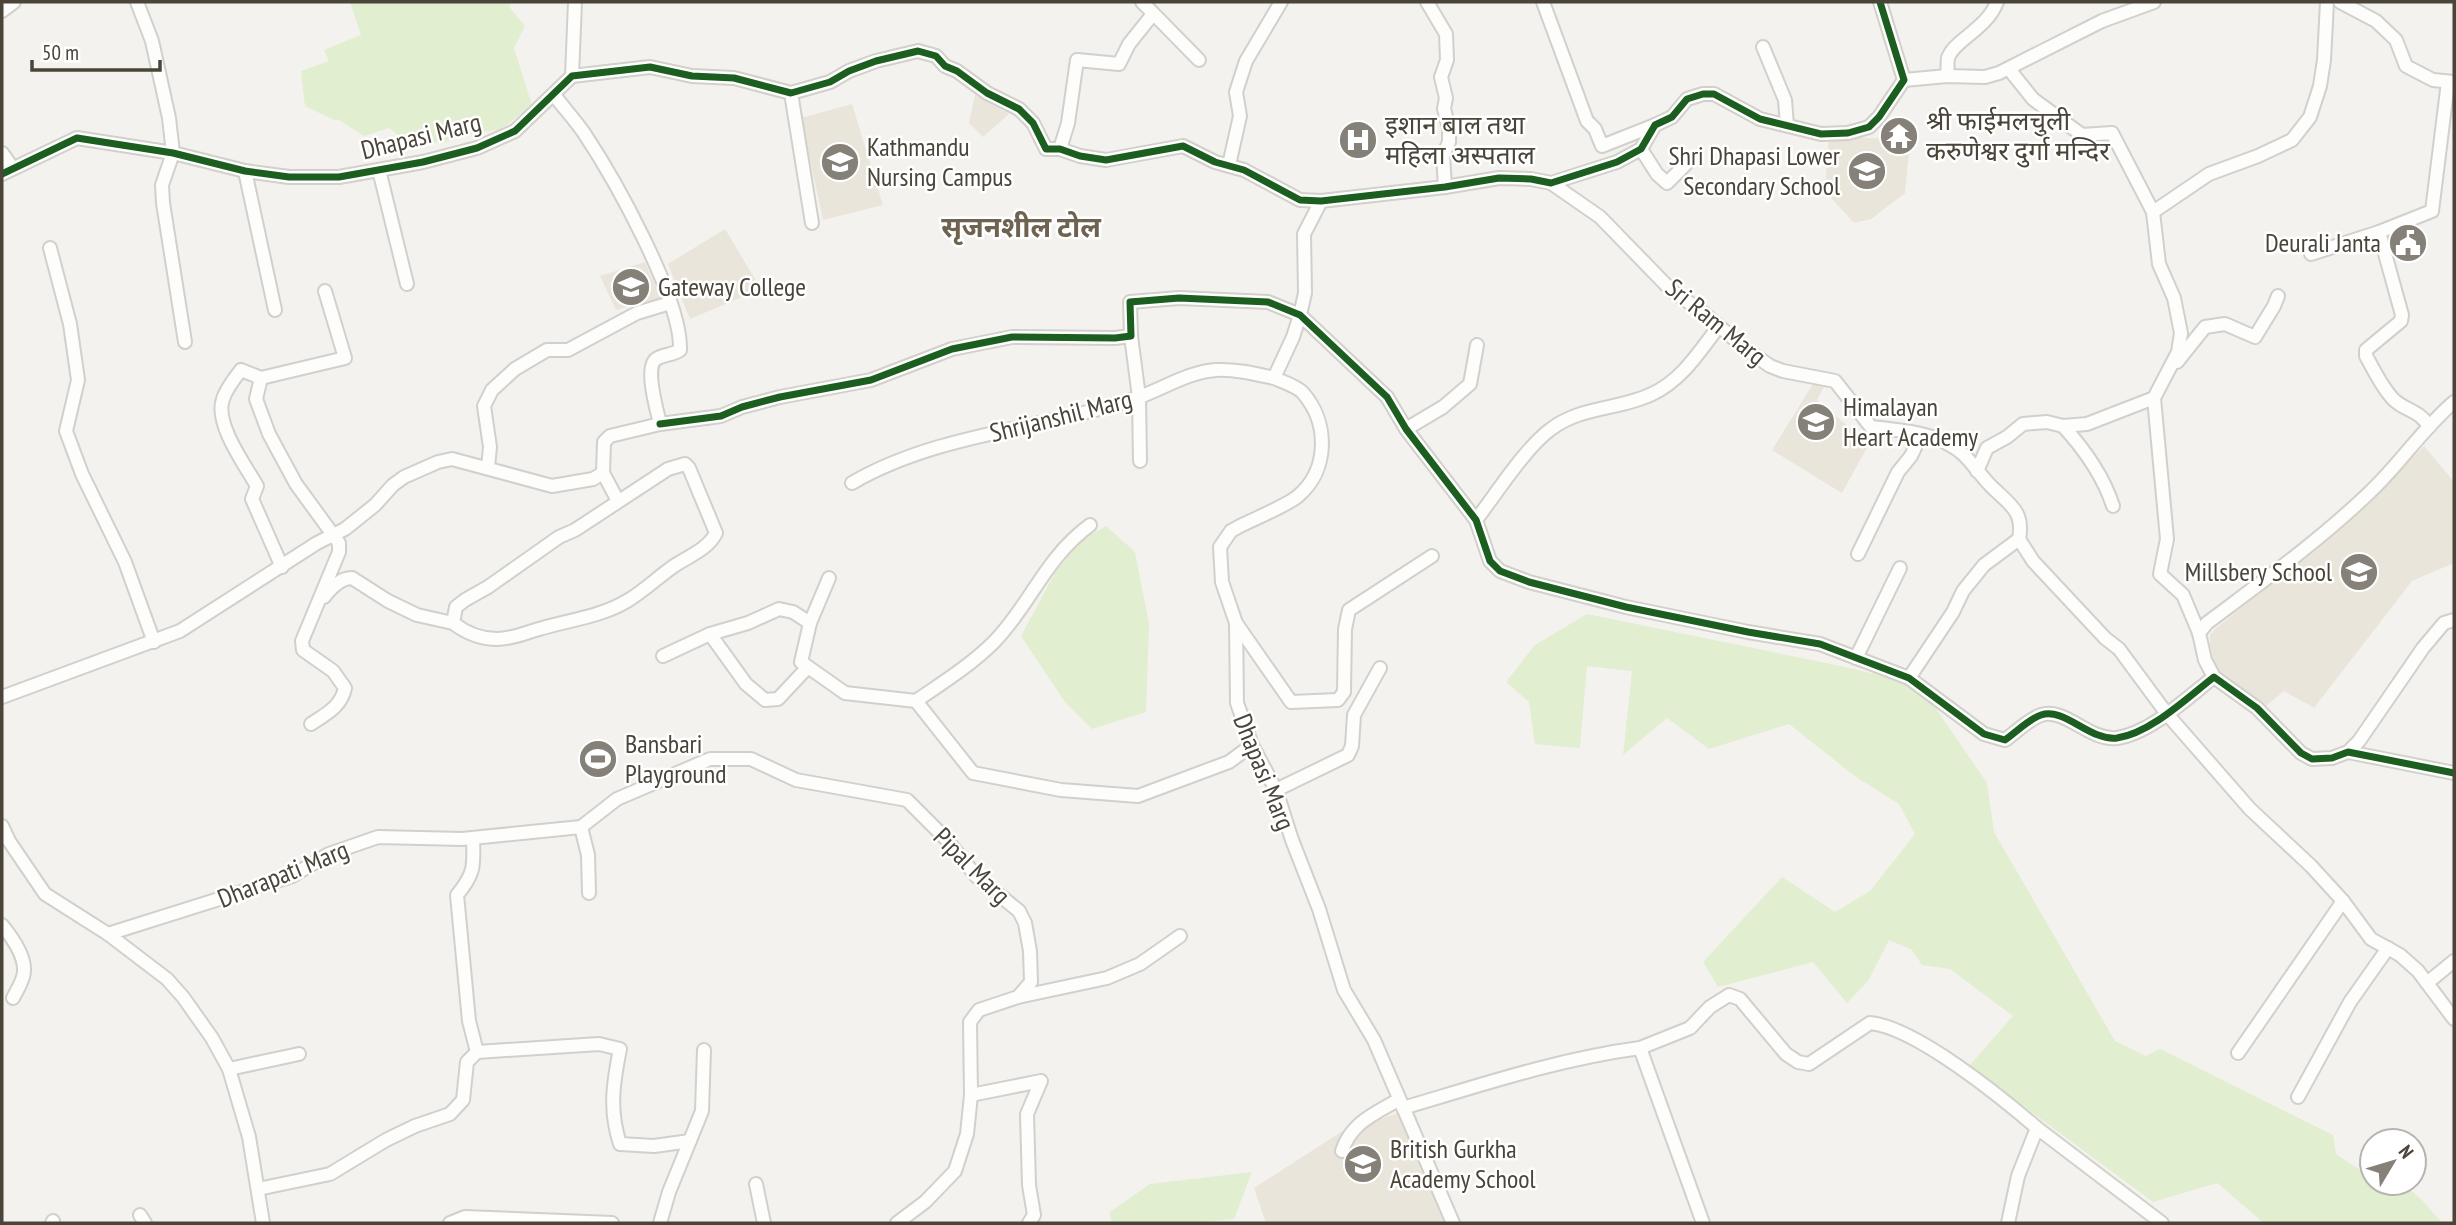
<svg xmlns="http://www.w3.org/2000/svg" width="2456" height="1225" viewBox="0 0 2456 1225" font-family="'PT Sans Narrow','Noto Sans Devanagari',sans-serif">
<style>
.education{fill:#eae5da}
.green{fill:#e1eecf}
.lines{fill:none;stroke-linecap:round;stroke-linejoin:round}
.minor-casing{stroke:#d2d0cb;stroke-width:16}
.minor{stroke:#fdfdfc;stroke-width:12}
.cycleway-casing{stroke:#fff;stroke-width:11}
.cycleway{stroke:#1b5e20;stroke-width:7}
.labels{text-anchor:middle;stroke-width:5;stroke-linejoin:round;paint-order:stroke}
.poi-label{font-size:26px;fill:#4b4439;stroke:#fff;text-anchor:start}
.street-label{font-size:26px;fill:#4b4439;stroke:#fff}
.neighbourhood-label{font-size:28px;font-weight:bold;fill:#6e6250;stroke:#fff}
</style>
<rect width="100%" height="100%" fill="#f4f2ee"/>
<g class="education">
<polygon points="975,95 1009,114 983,137 969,123"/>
<polygon points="852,104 883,205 823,220 801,118"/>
<polygon points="1829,136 1887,139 1909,151 1905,193 1871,219 1854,223 1825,191"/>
<polygon points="725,229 761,289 690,319 668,264"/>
<polygon points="645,262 661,298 616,310 600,276"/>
<polygon points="1816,379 1825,385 1817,400 1869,444 1842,493 1772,450"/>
<polygon points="2424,446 2454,482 2454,563 2412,581 2314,708 2284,691 2265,707 2224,678 2215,664 2210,645 2210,635 2215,629 2369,504"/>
<polygon points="1410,1109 1416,1115 1442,1188 1448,1223 1266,1223 1254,1188 1341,1132"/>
</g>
<g class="green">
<polygon points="350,2 510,2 510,8 525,26 514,48 532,105 500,130 486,131 441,143 405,140 389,128 364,136 339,120 334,120 305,106 301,71 329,61 324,50 361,35"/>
<polygon points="1106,526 1135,552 1149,624 1146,712 1092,729 1065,702 1021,636 1055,573 1081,540"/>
<polygon points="1587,614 1831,664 1919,684 1987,783 1994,832 2115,1041 2146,1056 2160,1049 2333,1135 2336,1154 2363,1172 2372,1170 2372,1183 2403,1183 2423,1201 2442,1223 2264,1223 2217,1183 2153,1202 1969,1066 2013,1016 1950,969 1922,965 1912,950 1889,940 1868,981 1847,1003 1813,962 1718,987 1703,962 1782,877 1835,912 1870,891 1915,834 1899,804 1856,777 1789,724 1709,749 1667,718 1623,755 1632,671 1587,666 1580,748 1535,744 1529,702 1506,682 1535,645"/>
<polygon points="1252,1172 1234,1219 1190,1223 1111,1223 1110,1212 1150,1184"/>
</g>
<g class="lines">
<g class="minor-casing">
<g id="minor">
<polyline points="137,2 152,41 169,118 173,153 162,185 163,203 185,342"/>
<polyline points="1142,2 1199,60"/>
<polyline points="1427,2 1446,34 1447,60 1441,77 1446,98 1444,109 1449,128 1449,142 1443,155 1445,187"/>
<polyline points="1543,2 1587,121 1595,129 1602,146 1655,125"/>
<polyline points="2340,2 2376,21 2396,40 2406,66 2433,80 2454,82"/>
<polyline points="2,11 14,2"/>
<polyline points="1763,47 1785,100 1787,125"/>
<polyline points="572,76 575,2"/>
<path d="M1947 76C1948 71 1947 63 1948 58 1954 40 1987 29 1997 2"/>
<polyline points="1904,80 1947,76 1985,77 1999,73 2102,21 2154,2"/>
<polyline points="791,93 812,223"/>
<polyline points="1060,149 1068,123 1077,60 1119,64 1129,44 1153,14"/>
<polyline points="1641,149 1657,174 1667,183 1686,164"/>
<polyline points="2,153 12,167"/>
<polyline points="1229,165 1240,116 1236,92 1246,61 1281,2"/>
<polyline points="379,170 407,284"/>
<polyline points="245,171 275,310"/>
<polyline points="2,174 77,138 173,153 245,171 289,177 339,177 423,162 477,148 515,131 572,76 650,67 692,76 734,78 791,93 830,82 849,71 876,61 918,51 936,56 945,66 957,71 987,93 1019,109 1033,123 1046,149 1060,149 1080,156 1106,160 1183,146 1215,162 1244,170 1300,200 1321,201 1445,187 1499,178 1531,179 1551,183 1617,162 1641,149 1655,125 1672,117 1687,99 1703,94 1714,94 1760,119 1821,134 1848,133 1869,127 1879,117 1904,80 1880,2"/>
<path d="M1551 183 1600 217 1672 291 1700 310 1746 349 1770 366 1783 371 1835 381 1871 427C1901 430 1942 433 1965 456 1975 466 1983 479 1994 489 2012 506 2024 513 2019 539L2033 561 2105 638 2119 649 2167 714 2250 809 2311 866 2343 901 2371 939 2400 955 2418 971 2454 1019"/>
<path d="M1321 201 1304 234 1305 293 1300 315 1293 337 1274 378C1283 382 1297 386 1303 393 1329 423 1329 470 1298 496 1288 505 1254 519 1240 526L1231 531 1220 547 1222 582 1236 623 1237 703 1252 745 1276 790 1292 840 1319 909 1344 990 1374 1040 1453 1223"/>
<polyline points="2153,212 2209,174 2258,156 2292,140 2310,117 2320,86 2324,60 2327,2"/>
<path d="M2379 232 2402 315 2401 321 2366 350V356C2374 370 2382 388 2394 400 2406 411 2421 411 2429 427"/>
<polyline points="50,248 70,324 78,380 66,431 82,474 125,562 154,642"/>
<polyline points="2311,254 2379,232 2432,211 2448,82"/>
<polyline points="1131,336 1139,397 1140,461"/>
<polyline points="2177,362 2205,327 2225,324 2255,337 2274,306 2278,296"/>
<path d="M261 378 241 370C234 379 226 389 223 399 214 423 245 465 257 486L252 499 282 567"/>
<polyline points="2154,398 2167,539 2160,574 2183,595 2199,633"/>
<path d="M660 424 721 416 742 407 780 397 871 380 952 349 1012 337 1115 338 1131 336 1130 302 1179 298 1268 302 1300 315 1387 397 1406 429 1476 520 1490 561 1500 571 1529 582 1626 607 1748 632 1820 644 1909 678 1984 734 2005 740C2015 733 2029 719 2041 715 2065 707 2089 741 2117 738 2151 733 2188 697 2214 677L2257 708 2301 753 2312 759 2332 758 2348 752 2454 773"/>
<path d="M2063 426C2085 450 2103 475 2113 506"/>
<polyline points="1406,429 1443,407 1470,384 1477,345"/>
<path d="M685 464 689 468 716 533C708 549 689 556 674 566 658 577 644 591 627 601 600 617 569 620 539 629 525 633 512 639 497 639 480 639 466 633 453 623L456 607 465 600 488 587 559 537 575 530 668 469Z"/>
<polyline points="488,467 490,447 484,406 492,390 515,369 547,350 568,350 637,313 670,303"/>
<polyline points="1977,471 1987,448 2007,437 2023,424 2047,422 2063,426 2087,424 2154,398 2178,352 2181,333 2174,298 2159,264 2153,212 2112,133 2082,135 2033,99 2009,69"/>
<polyline points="603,473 618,501"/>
<path d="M852 483C936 434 1040 429 1131 400 1160 391 1186 372 1216 370 1236 369 1256 374 1274 378"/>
<path d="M1476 520C1496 494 1526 447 1551 429 1581 406 1619 410 1652 394 1682 380 1699 352 1719 326"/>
<polyline points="1858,554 1898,472 1911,456 1921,435"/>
<path d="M324 597C331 588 340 578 352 578L388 601 417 615 453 623"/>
<polyline points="810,623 829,578"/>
<polyline points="1236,623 1291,702 1338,700 1344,692 1345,629 1349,610 1432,556"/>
<polyline points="710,634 746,684 765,700 778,699 807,668"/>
<polyline points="663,656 710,634 748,623 779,609 793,612 810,623 801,662 845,693 916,701 973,773 1061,790 1138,796 1229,762 1252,745"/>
<polyline points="1856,658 1900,568"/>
<path d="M2214 677 2205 660 2199 633 2207 623C2263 581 2319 541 2370 492 2400 464 2423 428 2454 402"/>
<polyline points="1909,678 1953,612 1963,591 1984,565 2019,539"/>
<path d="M2 697 180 631 317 543 345 529 375 505 393 485 404 477 438 462 452 459 552 486 593 479 603 473 604 442 610 436 660 424C657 410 643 364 658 358 665 354 673 355 680 350 682 299 614 178 584 133 575 120 564 108 554 95"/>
<path d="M916 701C942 683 971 665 994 642 1031 604 1044 559 1090 525"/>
<path d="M311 724C326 714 341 707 345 688L333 671 303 650 302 641 339 552V543L296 484 269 434 256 399 261 378 345 358 325 291"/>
<polyline points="2348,752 2359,741 2423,648 2444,623 2454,620"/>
<polyline points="1276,790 1348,755 1352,746 1354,715 1380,668"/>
<polyline points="2,826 9,841 45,894 108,934 167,979 183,997 212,1038 229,1069 249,1137 263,1223"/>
<polyline points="581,827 588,855 589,893"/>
<path d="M473 838C474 866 475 873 457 895L469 1021 477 1052 599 1044 620 1049C613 1084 609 1110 620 1144L654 1146 690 1141"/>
<path d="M2 925C11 936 25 956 24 971 24 980 17 990 13 998"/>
<polyline points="108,934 292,876 329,854 378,837 462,839 581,827 617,799 710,759 751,759 796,780 907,800 947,840 976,876 1019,911 1025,923 1030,951 1031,982 1018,997 979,1010 970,1022 971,1095 967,1134 955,1171 925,1202 897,1223"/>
<polyline points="2427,983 2454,961"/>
<polyline points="1018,997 1107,978 1140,964 1180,936"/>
<path d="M1640 1048 1690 1028 1710 1007 1729 995 1740 999 1786 1054 1798 1062 1809 1064 1870 1023C1915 1027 2001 1097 2037 1128"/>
<polyline points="2238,1053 2343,901"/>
<polyline points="229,1069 299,1054"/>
<polyline points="971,1095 1041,1081 1027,1114 1029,1185 1034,1215 1029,1223"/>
<polyline points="2298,1097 2350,1002 2388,948"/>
<path d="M1403 1108C1481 1085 1558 1059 1640 1048L1703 1223"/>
<path d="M1342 1151C1351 1123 1374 1114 1398 1100"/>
<polyline points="756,1184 764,1223"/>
<polyline points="258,1189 330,1174 386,1140 415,1126 450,1114 463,1100 467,1062 477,1052"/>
<polyline points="140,1215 145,1223"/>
<polyline points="52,1223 53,1221"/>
<polyline points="450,1223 465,1217 612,1223"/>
<polyline points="660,1223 669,1192 702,1111 704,1050"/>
<polyline points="2008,1223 2018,1176 2037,1128 2162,1223"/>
</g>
</g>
<use href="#minor" class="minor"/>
<g class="cycleway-casing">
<g id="cycleway">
<polyline points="2,174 77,138 173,153 245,171 289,177 339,177 423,162 477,148 515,131 572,76 650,67 692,76 734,78 791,93 830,82 849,71 876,61 918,51 936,56 945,66 957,71 987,93 1019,109 1033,123 1046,149 1060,149 1080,156 1106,160 1183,146 1215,162 1244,170 1300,200 1321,201 1445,187 1499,178 1531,179 1551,183 1617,162 1641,149 1655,125 1672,117 1687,99 1703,94 1714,94 1760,119 1821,134 1848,133 1869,127 1879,117 1904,80 1880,2"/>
<path d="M660 424 721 416 742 407 780 397 871 380 952 349 1012 337 1115 338 1131 336 1130 302 1179 298 1268 302 1300 315 1387 397 1406 429 1476 520 1490 561 1500 571 1529 582 1626 607 1748 632 1820 644 1909 678 1984 734 2005 740C2015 733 2029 719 2041 715 2065 707 2089 741 2117 738 2151 733 2188 697 2214 677L2257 708 2301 753 2312 759 2332 758 2348 752 2454 773"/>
</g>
</g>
<use href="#cycleway" class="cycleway"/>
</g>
<defs>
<g id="temple-disc" transform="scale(2.0125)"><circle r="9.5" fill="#868178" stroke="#fff"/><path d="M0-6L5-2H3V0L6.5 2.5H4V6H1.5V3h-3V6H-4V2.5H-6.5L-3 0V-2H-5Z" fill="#fff"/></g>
<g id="hospital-disc" transform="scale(2.0125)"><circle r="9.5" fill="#868178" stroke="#fff"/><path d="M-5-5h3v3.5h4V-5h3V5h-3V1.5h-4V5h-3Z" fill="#fff"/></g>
<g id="university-disc" transform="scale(2.0125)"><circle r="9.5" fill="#868178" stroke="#fff"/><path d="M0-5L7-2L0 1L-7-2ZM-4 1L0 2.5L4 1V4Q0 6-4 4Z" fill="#fff"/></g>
<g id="school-disc" transform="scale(2.0125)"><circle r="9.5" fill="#868178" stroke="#fff"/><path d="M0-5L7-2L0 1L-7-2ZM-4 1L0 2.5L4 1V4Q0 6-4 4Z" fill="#fff"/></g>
<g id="civic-disc" transform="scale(2.0125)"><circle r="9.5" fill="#868178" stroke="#fff"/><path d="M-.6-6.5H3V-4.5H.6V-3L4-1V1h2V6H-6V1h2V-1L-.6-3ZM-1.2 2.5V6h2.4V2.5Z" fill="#fff"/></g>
<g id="stadium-disc" transform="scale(2.0125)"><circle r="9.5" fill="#868178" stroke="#fff"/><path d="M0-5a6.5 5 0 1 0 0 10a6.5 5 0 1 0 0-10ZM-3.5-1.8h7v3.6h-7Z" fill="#fff"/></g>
</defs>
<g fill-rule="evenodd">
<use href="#temple-disc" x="1899" y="136"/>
<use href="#hospital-disc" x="1358" y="140"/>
<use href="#university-disc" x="840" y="162"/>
<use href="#school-disc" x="1867" y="171"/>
<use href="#civic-disc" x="2408" y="243"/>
<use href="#university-disc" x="631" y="287"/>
<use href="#school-disc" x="1816" y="422"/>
<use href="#school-disc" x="2359" y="572"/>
<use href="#stadium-disc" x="598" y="759"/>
<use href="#school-disc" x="1363" y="1164"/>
</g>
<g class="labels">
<g class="poi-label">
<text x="1926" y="130">श्री फाईमलचुली<tspan x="1926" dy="30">करुणेश्वर दुर्गा मन्दिर</tspan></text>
<text x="1385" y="134">इशान बाल तथा<tspan x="1385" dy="30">महिला अस्पताल</tspan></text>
<text x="867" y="156">Kathmandu<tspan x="867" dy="30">Nursing Campus</tspan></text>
<text x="1840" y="165" text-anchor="end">Shri Dhapasi Lower<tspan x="1840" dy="30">Secondary School</tspan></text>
<text x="2381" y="252" text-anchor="end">Deurali Janta</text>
<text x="658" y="296">Gateway College</text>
<text x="1843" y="416">Himalayan<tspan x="1843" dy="30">Heart Academy</tspan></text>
<text x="2332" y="581" text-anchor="end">Millsbery School</text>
<text x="625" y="753">Bansbari<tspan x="625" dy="30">Playground</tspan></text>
<text x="1390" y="1158">British Gurkha<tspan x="1390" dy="30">Academy School</tspan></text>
</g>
<g class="street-label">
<text transform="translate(421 136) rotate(-14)" y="9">Dhapasi Marg</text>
<text transform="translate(1716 322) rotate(39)" y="9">Sri Ram Marg</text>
<text transform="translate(1061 416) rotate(-14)" y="9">Shrijanshil Marg</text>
<text transform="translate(1264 772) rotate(68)" y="9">Dhapasi Marg</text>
<text transform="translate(972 866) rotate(45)" y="9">Pipal Marg</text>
<text transform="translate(283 874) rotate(-22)" y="9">Dharapati Marg</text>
</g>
<g class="neighbourhood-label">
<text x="1021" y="237">सृजनशील टोल</text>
</g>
</g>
<rect width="2456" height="1225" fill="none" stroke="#4b4439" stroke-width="7"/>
<g transform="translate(2393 1162) rotate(52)"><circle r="33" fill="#ffffff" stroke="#b7b4b0" stroke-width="2"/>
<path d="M0-5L12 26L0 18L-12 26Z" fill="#868178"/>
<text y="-10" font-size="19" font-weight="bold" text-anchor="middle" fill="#4b4439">N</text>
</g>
<path d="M32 60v10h128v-10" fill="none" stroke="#4b4439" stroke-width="3.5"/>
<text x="42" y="60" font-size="21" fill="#4b4439" stroke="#ffffff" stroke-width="5" paint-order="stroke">50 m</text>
</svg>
